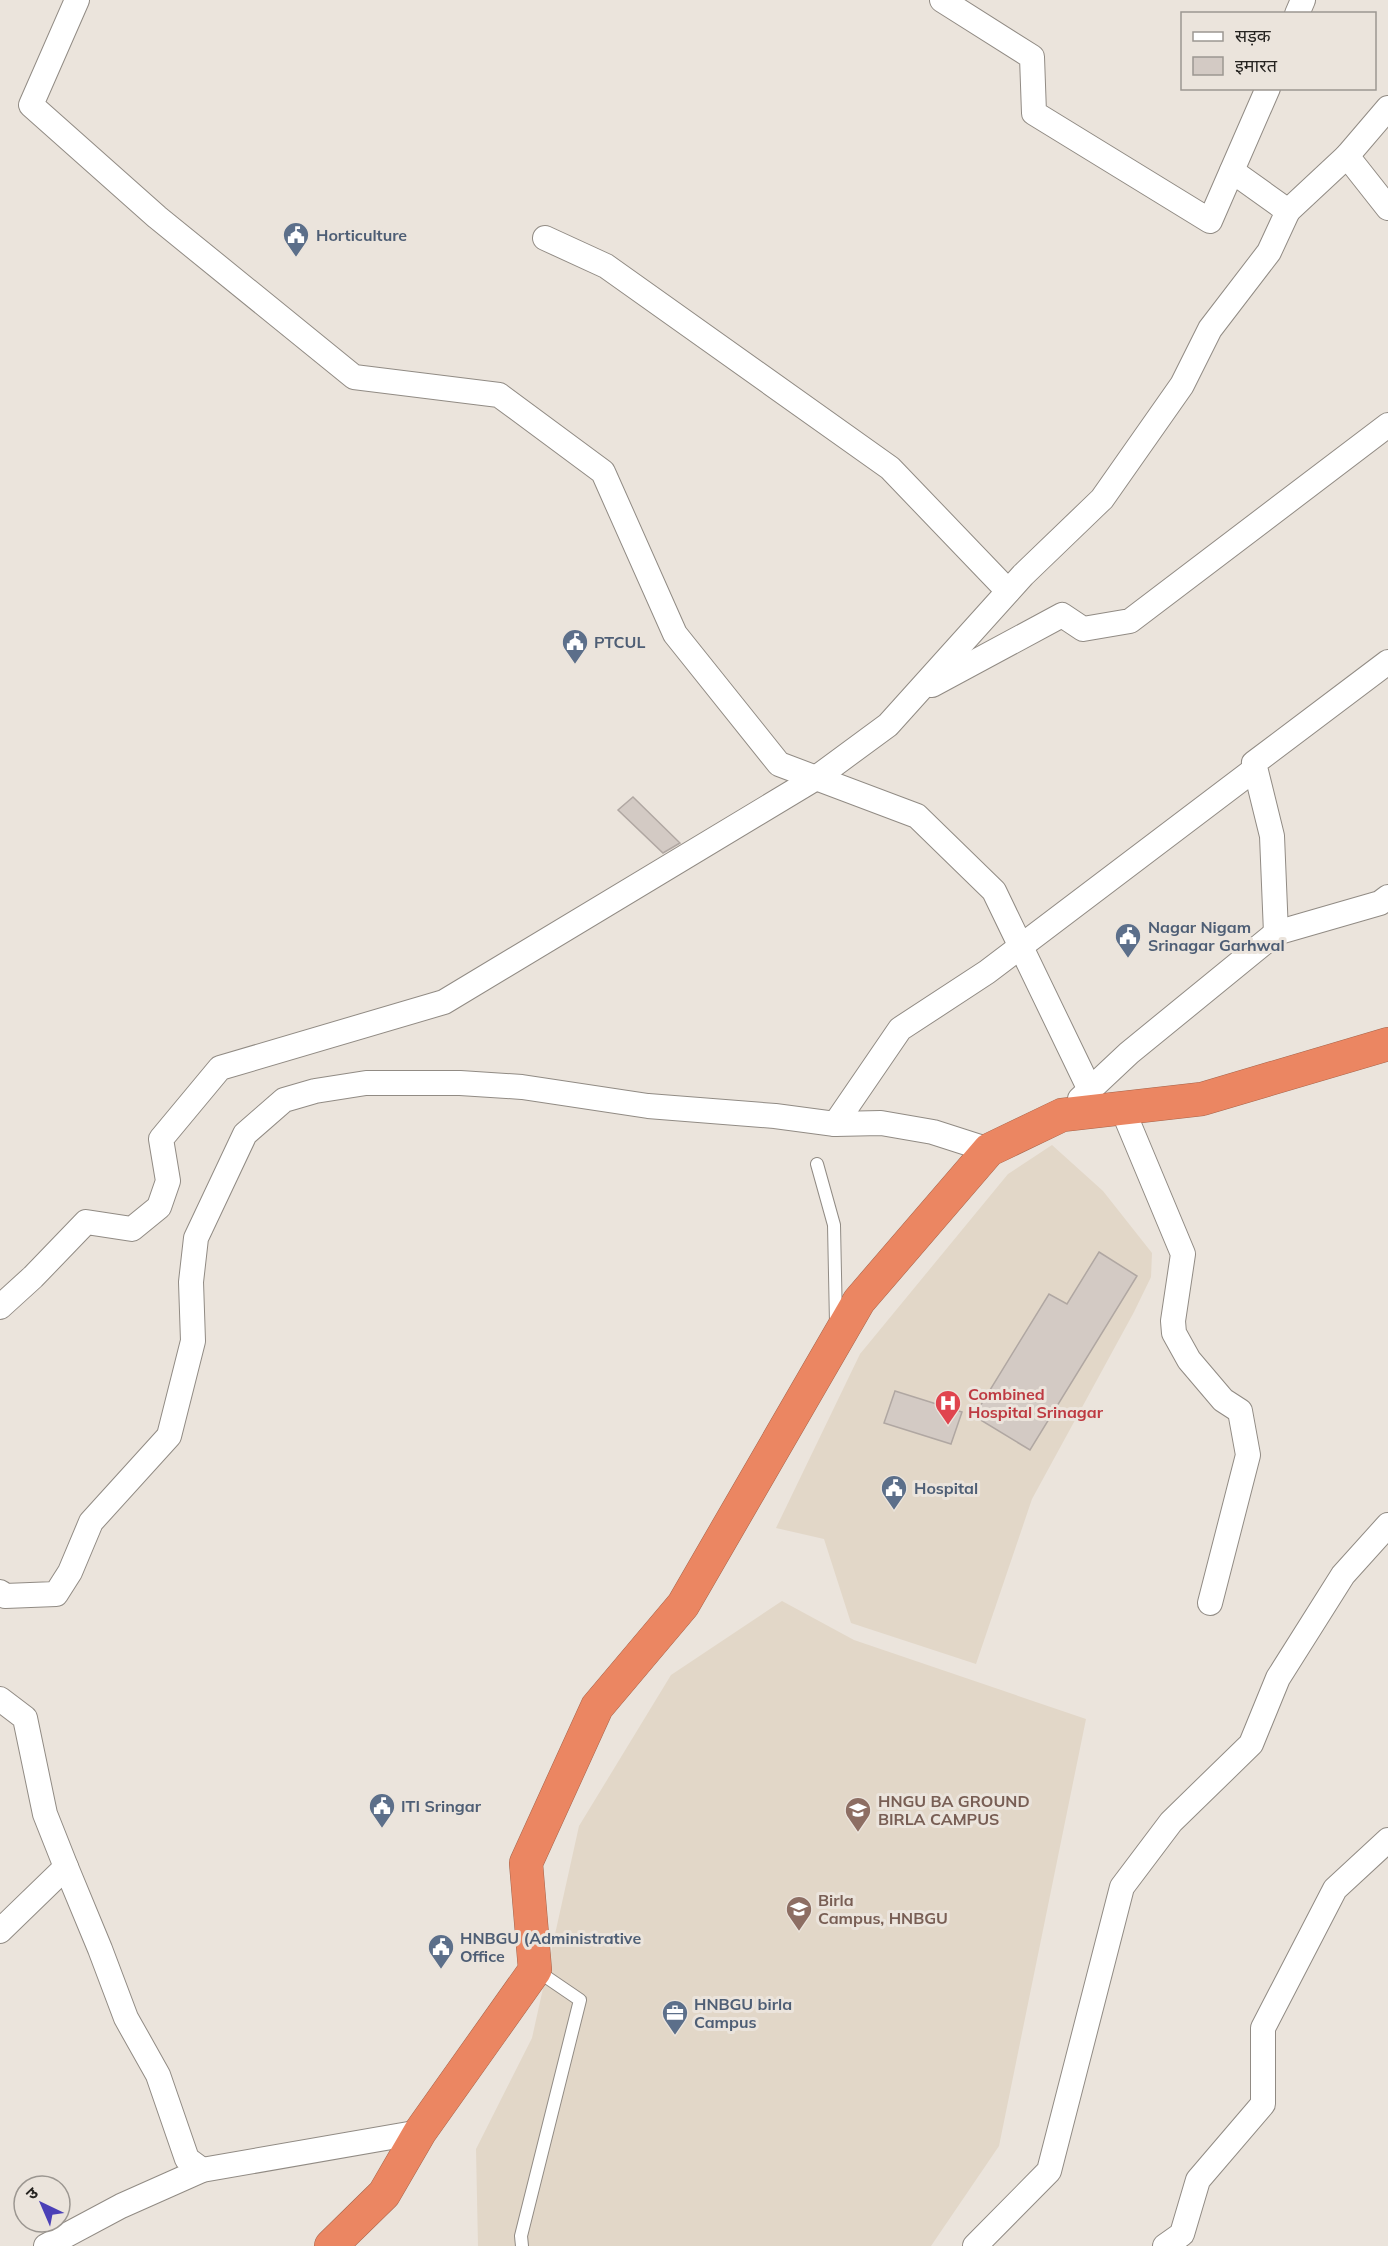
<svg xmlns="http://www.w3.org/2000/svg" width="1388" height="2246" viewBox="0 0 1388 2246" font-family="Mulish,'Noto Sans Devanagari',sans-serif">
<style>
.built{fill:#e2d7c8}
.building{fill:#d3cac4;stroke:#b0a7a2;stroke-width:1.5}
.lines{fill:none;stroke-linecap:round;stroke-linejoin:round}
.lane-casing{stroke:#918b84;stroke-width:14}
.street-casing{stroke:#918b84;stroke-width:26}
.highway-casing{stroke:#a6644b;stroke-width:34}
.lane{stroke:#fff;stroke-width:12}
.street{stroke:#fff;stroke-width:24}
.highway{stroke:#eb8662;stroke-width:33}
.labels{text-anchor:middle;stroke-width:6;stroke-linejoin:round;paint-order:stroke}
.service-label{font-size:16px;font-weight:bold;fill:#4e5e75;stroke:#ebe4dc;text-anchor:start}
.health-label{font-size:16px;font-weight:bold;fill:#be3a42;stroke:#ebe4dc;text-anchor:start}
.education-label{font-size:16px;font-weight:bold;fill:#785e54;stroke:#ebe4dc;text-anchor:start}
</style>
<rect width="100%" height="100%" fill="#ebe4dc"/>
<g class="built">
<polygon points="1052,1145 1103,1191 1152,1253 1151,1277 1134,1312 1032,1499 976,1664 851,1623 824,1539 776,1528 860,1354 1008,1174"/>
<polygon points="782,1601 854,1640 1086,1719 999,2146 931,2246 478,2246 476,2149 532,2038 579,1826 671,1675"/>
</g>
<g class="building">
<polygon points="633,797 680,843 663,853 618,810"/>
<polygon points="1099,1252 1137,1276 1030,1450 974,1416 1049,1294 1067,1304"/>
<polygon points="895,1391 962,1412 951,1444 884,1423"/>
</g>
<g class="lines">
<g class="lane-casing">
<g id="lane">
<polyline points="817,1164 834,1225 836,1323"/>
<polyline points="522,2246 521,2236 580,2000 536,1970"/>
</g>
</g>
<g class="street-casing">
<g id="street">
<polyline points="77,0 31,105 157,217 354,377 499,395 603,472 675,634 779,764 917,816 994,891 1090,1090"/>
<polyline points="942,0 1032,57 1034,113 1210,221 1268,88"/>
<polyline points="1297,14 1303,0"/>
<polyline points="1347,156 1388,208"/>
<polyline points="1288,211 1347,156 1388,108"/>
<polyline points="545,238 606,266 890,468 1008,591"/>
<polyline points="932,685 1062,615 1083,629 1130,621 1388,425"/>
<polyline points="1276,933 1272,836 1254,763 1388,662"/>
<polyline points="1080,1099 1129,1053 1276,933 1380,903 1388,897"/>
<polyline points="1122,1108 1183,1254 1173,1321 1174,1333 1189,1360 1223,1400 1240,1411 1248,1455 1210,1603"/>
<polyline points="835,1124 900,1029 987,972 1255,769"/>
<polyline points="0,1307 33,1277 86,1222 132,1229 159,1207 168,1181 161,1139 220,1068 444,1002 816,778 888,725 1023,575 1102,499 1182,385 1210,329 1269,252 1288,211 1232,171"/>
<polyline points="0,1592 5,1596 56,1594 70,1572 91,1522 169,1436 193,1341 191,1282 196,1238 245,1134 284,1100 315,1091 366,1083 460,1083 522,1087 648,1106 775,1116 835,1124 881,1123 933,1132 989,1150"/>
<polyline points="0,1699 25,1718 45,1814 66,1867 100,1949 126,2018 158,2075 187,2159 202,2170"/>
<polyline points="0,1931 66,1867"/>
<polyline points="46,2246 121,2206 202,2170 420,2132"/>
<polyline points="975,2246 1049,2171 1122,1887 1171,1822 1251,1744 1278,1678 1343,1575 1388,1525"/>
<polyline points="1165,2246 1182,2234 1198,2180 1263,2104 1263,2028 1335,1889 1388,1840"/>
</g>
</g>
<g class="highway-casing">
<polyline id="highway" points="331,2246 384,2194 420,2132 535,1970 526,1863 597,1707 683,1605 859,1301 989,1150 1062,1115 1202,1099 1388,1044"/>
</g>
<use href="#lane" class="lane"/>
<use href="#street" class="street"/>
<use href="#highway" class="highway"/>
</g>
<defs>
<g id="civic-pin" transform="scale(1.35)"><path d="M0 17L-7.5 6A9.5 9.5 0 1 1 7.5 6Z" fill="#5c6f8a" stroke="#ebe4dc"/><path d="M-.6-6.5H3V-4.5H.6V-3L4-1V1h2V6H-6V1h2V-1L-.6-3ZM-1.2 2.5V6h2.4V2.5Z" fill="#fff"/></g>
<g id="hospital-pin" transform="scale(1.35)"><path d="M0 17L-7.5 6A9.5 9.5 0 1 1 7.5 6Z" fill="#e0444e" stroke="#ebe4dc"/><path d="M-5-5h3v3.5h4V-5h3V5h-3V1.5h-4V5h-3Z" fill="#fff"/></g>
<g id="university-pin" transform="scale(1.35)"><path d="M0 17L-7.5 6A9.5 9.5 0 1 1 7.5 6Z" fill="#8d6e63" stroke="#ebe4dc"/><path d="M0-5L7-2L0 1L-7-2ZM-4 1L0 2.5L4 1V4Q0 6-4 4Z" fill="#fff"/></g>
<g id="office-pin" transform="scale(1.35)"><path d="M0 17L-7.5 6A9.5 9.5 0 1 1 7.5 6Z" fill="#5c6f8a" stroke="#ebe4dc"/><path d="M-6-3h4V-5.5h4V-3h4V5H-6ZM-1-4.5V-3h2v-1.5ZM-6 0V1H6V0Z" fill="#fff"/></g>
</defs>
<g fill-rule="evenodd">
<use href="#civic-pin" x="296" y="235"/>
<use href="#civic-pin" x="575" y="642"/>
<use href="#civic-pin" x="1128" y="936"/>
<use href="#hospital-pin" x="948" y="1403"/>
<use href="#civic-pin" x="894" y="1488"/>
<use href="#civic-pin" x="382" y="1806"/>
<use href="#university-pin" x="858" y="1810"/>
<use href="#university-pin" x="799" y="1909"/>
<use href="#civic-pin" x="441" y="1947"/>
<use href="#office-pin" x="675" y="2013"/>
</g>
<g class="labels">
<g class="service-label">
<text x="316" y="241">Horticulture</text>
<text x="594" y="648">PTCUL</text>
<text x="1148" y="933">Nagar Nigam<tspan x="1148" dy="18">Srinagar Garhwal</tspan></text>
<text x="914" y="1494">Hospital</text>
<text x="401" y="1812">ITI Sringar</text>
<text x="460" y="1944">HNBGU (Administrative<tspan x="460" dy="18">Office</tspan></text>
<text x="694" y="2010">HNBGU birla<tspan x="694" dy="18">Campus</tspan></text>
</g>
<g class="health-label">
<text x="968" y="1400">Combined<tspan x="968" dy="18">Hospital Srinagar</tspan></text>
</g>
<g class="education-label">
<text x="878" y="1807">HNGU BA GROUND<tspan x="878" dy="18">BIRLA CAMPUS</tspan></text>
<text x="818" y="1906">Birla<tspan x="818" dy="18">Campus, HNBGU</tspan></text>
</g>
</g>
<rect x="1181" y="12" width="195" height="78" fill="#ebe4dc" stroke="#9c9791" stroke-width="1.5"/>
<rect x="1193" y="32" width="30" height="9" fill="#ffffff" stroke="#9c9791" stroke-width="1.5"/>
<text x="1235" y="42" font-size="18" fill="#262421">सड़क</text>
<rect x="1193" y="57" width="30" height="18" fill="#d3cac4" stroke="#9c9791" stroke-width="1.5"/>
<text x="1235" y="72" font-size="18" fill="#262421">इमारत</text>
<g transform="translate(42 2204) rotate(316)"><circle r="28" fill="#ebe4dc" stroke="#9c9791" stroke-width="1.5"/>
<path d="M0-4.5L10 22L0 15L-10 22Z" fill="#4b40b7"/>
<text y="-9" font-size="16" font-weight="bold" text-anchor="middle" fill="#262421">उ</text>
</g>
</svg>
